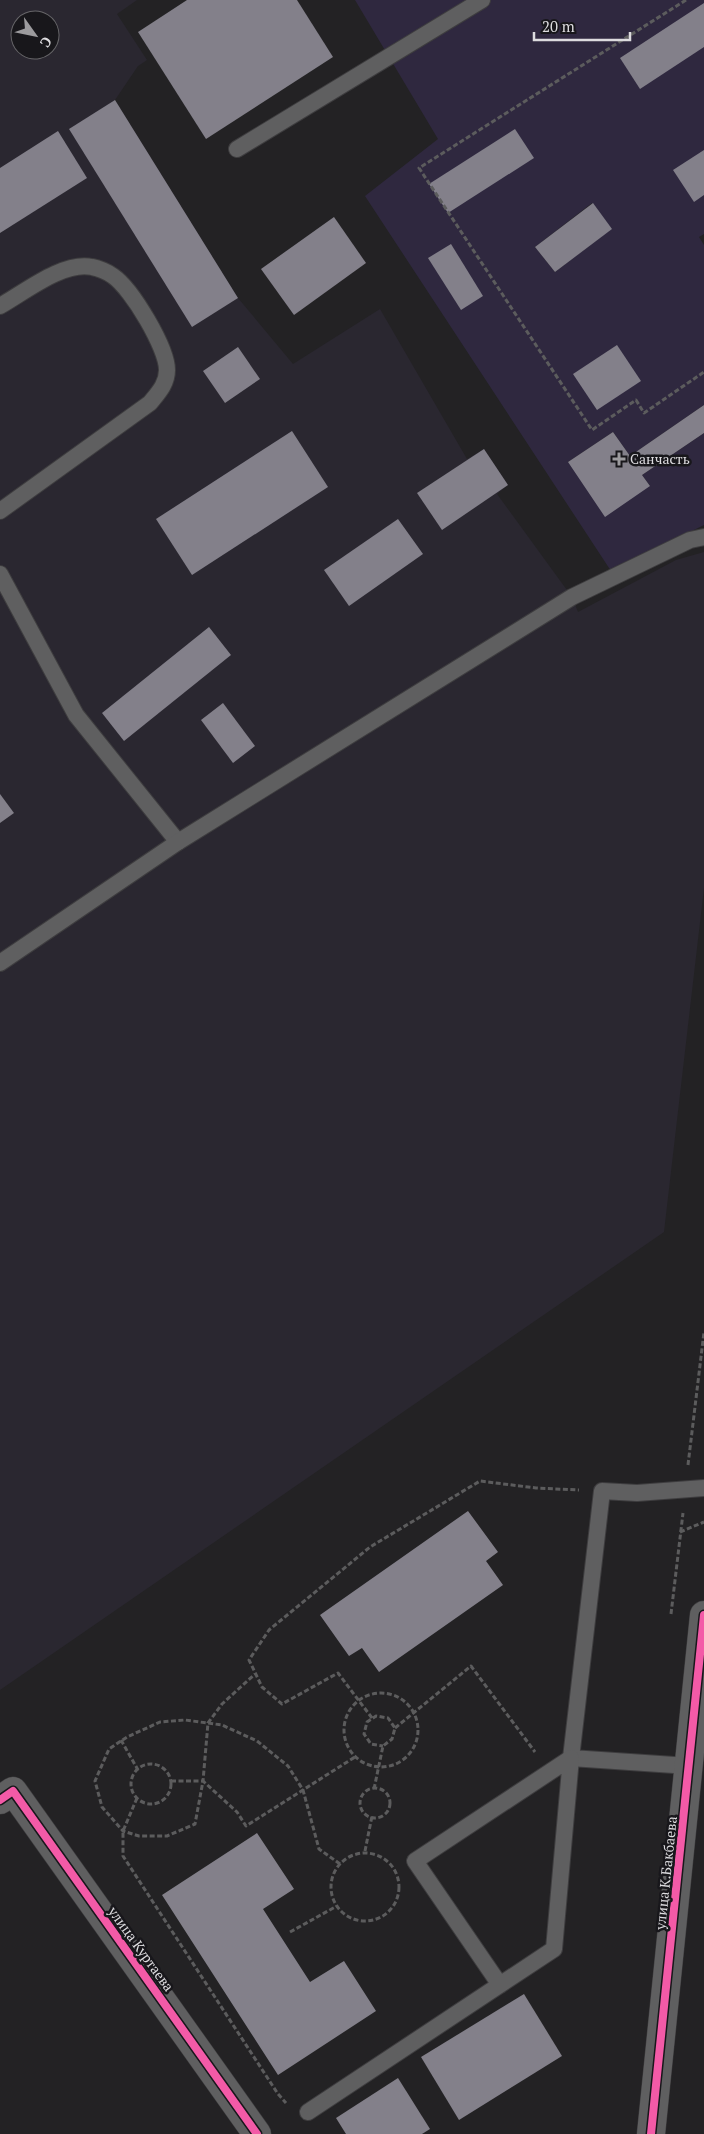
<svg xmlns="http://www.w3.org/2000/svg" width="704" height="2134" viewBox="0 0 704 2134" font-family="'PT Serif',serif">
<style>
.built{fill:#2a2730;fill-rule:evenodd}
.green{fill:#2f283f;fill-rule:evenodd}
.building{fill:#83808a}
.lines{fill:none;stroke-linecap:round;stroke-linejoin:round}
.service-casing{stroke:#3e3d3f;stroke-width:18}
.minor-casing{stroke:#3e3d3f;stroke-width:29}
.tertiary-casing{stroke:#3e3d3f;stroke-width:29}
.path{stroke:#5c5c5d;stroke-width:3;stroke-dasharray:5 2.5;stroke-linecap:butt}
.service{stroke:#5f5f60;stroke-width:16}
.minor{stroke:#5f5f60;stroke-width:28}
.tertiary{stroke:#5f5f60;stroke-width:28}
.cycleway-casing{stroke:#18171b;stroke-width:11}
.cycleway{stroke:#f35aa7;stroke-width:8}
.poi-dot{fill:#9c9b9e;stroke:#18171b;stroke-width:2}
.labels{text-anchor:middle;stroke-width:5;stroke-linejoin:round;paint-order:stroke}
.poi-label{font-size:14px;fill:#dddcdf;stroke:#18171b;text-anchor:start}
.street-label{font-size:14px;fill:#dddcdf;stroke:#18171b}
</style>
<rect width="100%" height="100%" fill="#232224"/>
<path class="built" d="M0 0H137L117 14 147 60 138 66 115 100 238 298 293 364 380 309 467 459 484 449 508 485 497 494 572 597 578 612 676 560 704 552V888L664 1232 0 1690ZM20 20H50V50H20Z"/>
<path class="green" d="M355 0H704V234L699 237 704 245V405L630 456 613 432 568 462 650 486 642 475 704 433V525L611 571 365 196 438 139ZM592 203 611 229 555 272 535 247Z"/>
<g class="building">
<polygon points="187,0 297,0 333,57 206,139 138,32"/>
<polygon points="704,3 704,47 640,89 620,58"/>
<polygon points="115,100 238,298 192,327 69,129"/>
<polygon points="515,129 534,158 448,213 429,184"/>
<polygon points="58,131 87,178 0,233 0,168"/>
<polygon points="704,150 704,195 694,202 673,170"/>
<polygon points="593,203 612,229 555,272 535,247"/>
<polygon points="334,217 366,263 294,315 261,269"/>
<polygon points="451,244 483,296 461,310 428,258"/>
<polygon points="617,345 641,381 597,410 573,374"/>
<polygon points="238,347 260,379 225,403 203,371"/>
<polygon points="704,405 704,433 642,475 650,486 605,517 568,462 613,432 630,456"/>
<polygon points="292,431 328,487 192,575 156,519"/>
<polygon points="484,449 508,485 442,530 417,493"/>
<polygon points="398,519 423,554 349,606 324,570"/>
<polygon points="209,627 231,655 124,741 102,713"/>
<polygon points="223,703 255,746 233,763 201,720"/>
<polygon points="0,794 14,813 0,823"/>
<polygon points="468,1511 498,1552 486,1561 503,1585 379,1672 362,1648 349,1656 320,1615"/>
<polygon points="257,1833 294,1889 263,1909 310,1982 344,1961 376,2011 278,2075 162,1895"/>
<polygon points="524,1994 562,2056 459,2120 421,2057"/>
<polygon points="398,2078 430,2129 422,2134 346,2134 336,2118"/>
</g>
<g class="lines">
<g class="service-casing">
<g id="service">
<polyline points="237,149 482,0"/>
<path d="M0 306C25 292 63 261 92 267 98 268 108 272 113 276 132 289 167 348 167 370 167 384 158 393 150 403L0 511"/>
<polyline points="0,574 76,715 178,842"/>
<polyline points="0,963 178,842 572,597 690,540 704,537"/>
<polyline points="689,1766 571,1758 602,1491 637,1493 704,1488"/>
<polyline points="308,2112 554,1949 571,1758 415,1861 500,1985"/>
</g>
</g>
<g class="minor-casing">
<polyline id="minor" points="0,1800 13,1791 257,2134"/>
</g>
<g class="tertiary-casing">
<polyline id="tertiary" points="651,2134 704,1615"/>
</g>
<g class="path">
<polyline points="686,0 419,168 592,430 636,400 644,413 704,372"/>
<polyline points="688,1465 704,1332"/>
<polyline points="680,1532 704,1522"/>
<polyline points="671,1614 683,1513"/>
<circle cx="381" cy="1730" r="37"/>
<polyline points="372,1718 338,1673 282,1704 262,1687 249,1660 269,1630 370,1547 480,1481 536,1488 579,1490"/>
<polyline points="395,1728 471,1666 535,1752"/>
<polyline points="121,1740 138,1770"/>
<circle cx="151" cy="1784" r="20"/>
<polyline points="171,1781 203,1781 208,1723 222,1704 255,1674"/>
<circle cx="375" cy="1803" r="15"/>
<polyline points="374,1789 383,1746 392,1739 395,1728 388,1718 376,1716 367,1722 364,1734 371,1744 383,1746"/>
<polyline points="137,1798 123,1831 123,1856 278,2094 286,2103"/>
<polyline points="365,1851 372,1816"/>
<circle cx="365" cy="1887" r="34"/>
<polyline points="340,1864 319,1849 303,1790 288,1766 257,1741 222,1725 185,1720 160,1722 127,1737 109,1749 95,1781 102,1807 123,1831 139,1836 167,1836 195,1824 203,1781 237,1812 246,1826 355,1757"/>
<polyline points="290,1932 337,1906"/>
</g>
<use href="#service" class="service"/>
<use href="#minor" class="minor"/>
<use href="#tertiary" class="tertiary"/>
<g class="cycleway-casing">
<g id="cycleway">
<polyline points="0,1800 13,1791 257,2134"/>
<polyline points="651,2134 704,1615"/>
</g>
</g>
<use href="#cycleway" class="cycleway"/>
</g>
<path class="poi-dot" d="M616.5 451.5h5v5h5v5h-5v5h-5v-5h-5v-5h5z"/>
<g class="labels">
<g class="poi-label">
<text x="630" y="464">Санчасть</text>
</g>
<g class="street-label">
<text transform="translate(666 1873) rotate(-84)" y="5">улица К.Бакбаева</text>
<text transform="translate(141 1949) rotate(54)" y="5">улица Куртаева</text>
</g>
</g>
<g transform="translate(35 35) rotate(123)"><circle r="24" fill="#18171b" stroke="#676669"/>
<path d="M0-4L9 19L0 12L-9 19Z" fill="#9c9b9e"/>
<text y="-8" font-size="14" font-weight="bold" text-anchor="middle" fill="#dddcdf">С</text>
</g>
<path d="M534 32v8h96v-8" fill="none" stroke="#dddcdf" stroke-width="2.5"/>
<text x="542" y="32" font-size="15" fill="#dddcdf" stroke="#18171b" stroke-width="4" paint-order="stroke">20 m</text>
</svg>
